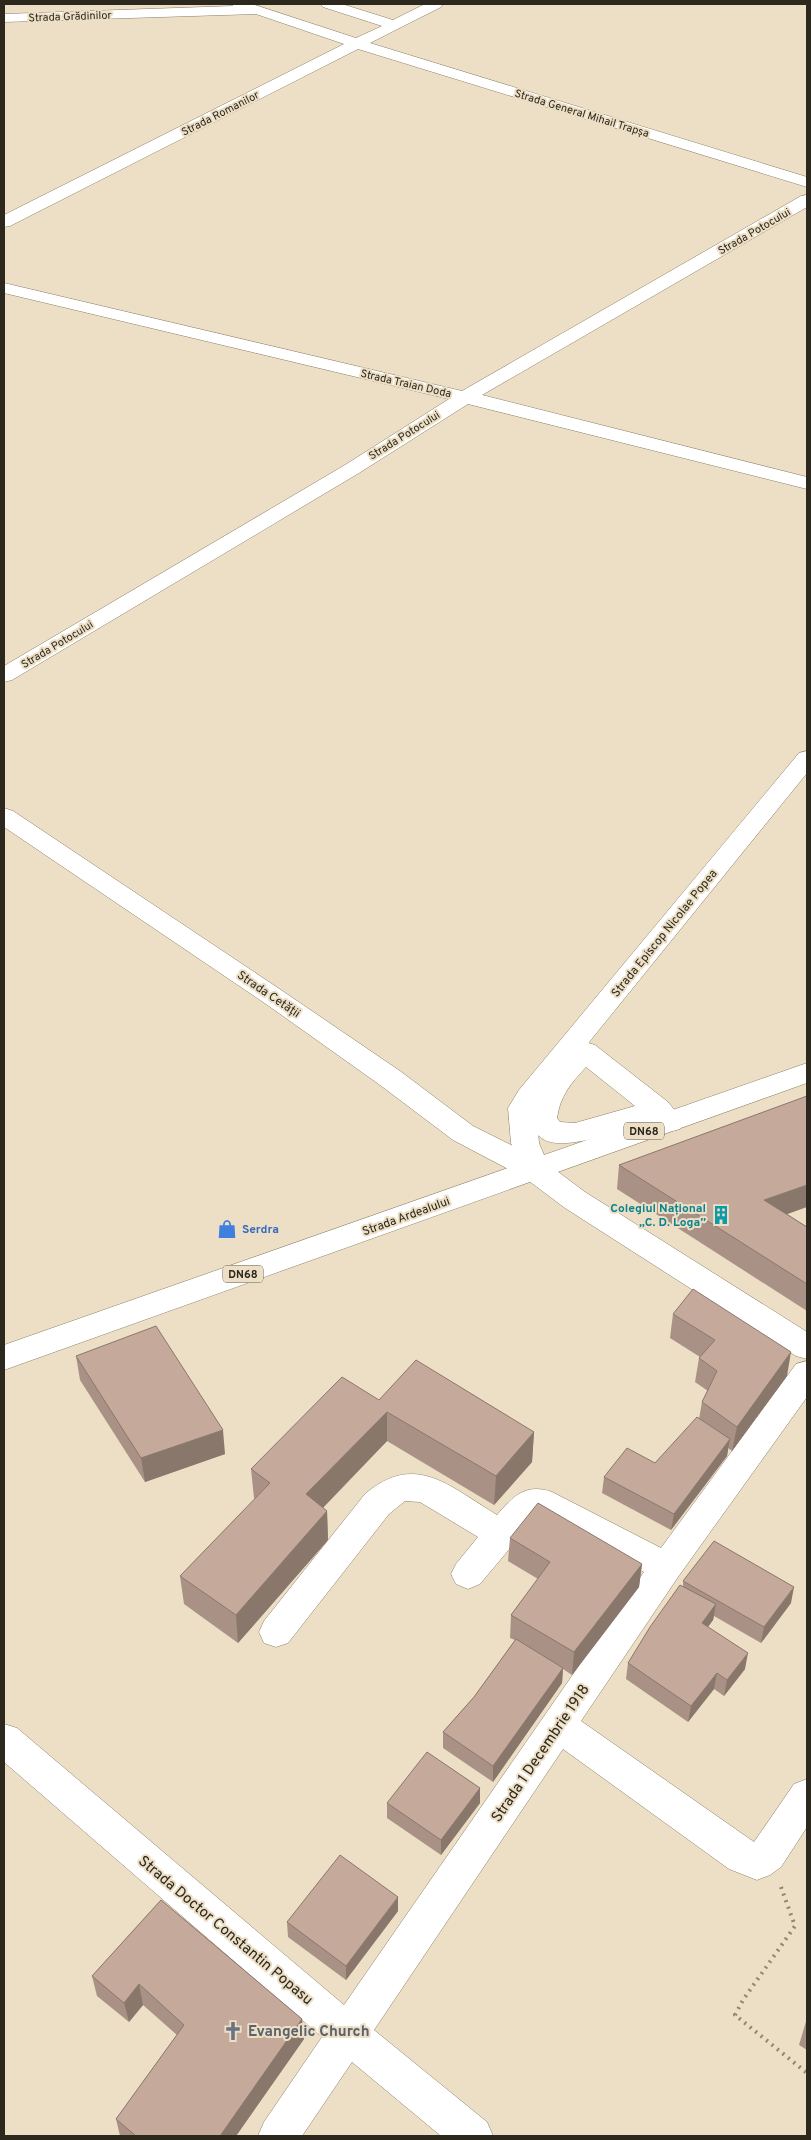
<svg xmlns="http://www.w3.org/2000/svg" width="811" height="2140" viewBox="0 0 811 2140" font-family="Overpass,sans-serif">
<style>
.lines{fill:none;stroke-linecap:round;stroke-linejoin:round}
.minor-casing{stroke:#8b7f67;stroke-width:1}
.major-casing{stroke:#8b7f67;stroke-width:1}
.path{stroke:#908875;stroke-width:4;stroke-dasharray:2 5;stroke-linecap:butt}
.minor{fill:#fff;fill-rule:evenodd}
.major{fill:#fff;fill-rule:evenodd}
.wall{fill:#a99285}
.shaded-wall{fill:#8a776c}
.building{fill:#c5aa9b;stroke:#8a776c}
.labels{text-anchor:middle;stroke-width:4;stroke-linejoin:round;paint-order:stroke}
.far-street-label{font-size:11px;fill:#2c281e;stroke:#ecdfc5}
.shield{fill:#ecdfc5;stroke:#665f50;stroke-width:1}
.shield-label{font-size:11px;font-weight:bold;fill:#2c281e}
.street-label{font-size:12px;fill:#2c281e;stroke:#ecdfc5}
.culture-label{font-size:12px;font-weight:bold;fill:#0d838f;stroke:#ecdfc5;text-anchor:end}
.shop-label{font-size:12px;font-weight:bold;fill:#366cbe;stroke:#ecdfc5;text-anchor:start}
.near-street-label{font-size:15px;fill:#2c281e;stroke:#ecdfc5}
.near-worship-label{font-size:15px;font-weight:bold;fill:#5b616d;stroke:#ecdfc5;text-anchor:start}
</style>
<rect width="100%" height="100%" fill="#ecdfc5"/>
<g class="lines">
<g class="minor-casing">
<g id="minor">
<polygon points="232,4 252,4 356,38 382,26 323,7 321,4 342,4 393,20 425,4 443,4 441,7 370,43 807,177 807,187 358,49 10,226 4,227 4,215 344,44 256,14 4,22 4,14 233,6"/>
<polygon points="807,195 807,207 482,395 807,477 807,489 468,404 359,473 12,680 4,682 4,666 345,465 449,399 4,293 4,283 462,391 801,196"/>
<polygon points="4,808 13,811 284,992 400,1071 473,1126 545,1162 585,1192 807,1332 807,1359 796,1356 565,1208 525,1178 453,1140 380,1085 266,1004 4,827"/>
<path d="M585 1042 595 1045 668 1102 684 1122 680 1129C667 1133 661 1131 652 1121 628 1128 564 1153 543 1139 536 1135 532 1127 528 1121 533 1093 556 1051 585 1042ZM586 1067 635 1106 575 1123 560 1122 557 1118C560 1096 571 1083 586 1067Z"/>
<path d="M807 1361V1397L678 1577 581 1721 754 1842 794 1784 807 1779V1827L781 1867 770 1875 757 1880 729 1869 563 1749 374 2030 487 2122 493 2136H441L352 2062 302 2136H258L264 2122 322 2037 4 1762V1724L17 1728 344 2005 644 1572 537 1516 480 1584 468 1589 456 1584 451 1574 456 1564 478 1537 420 1502 405 1501 389 1514 288 1643 276 1647 264 1643 259 1632 264 1621 365 1494C416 1451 450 1487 497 1515 513 1496 526 1483 552 1492L661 1548 796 1364Z"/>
</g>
</g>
<g class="major-casing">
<polygon id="major" points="807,751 807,773 539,1104 536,1109 539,1143 544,1155 807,1063 807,1083 4,1370 4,1345 519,1164 511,1143 508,1108 519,1090 799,753"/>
</g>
<polyline class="path" points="781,1887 795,1926 743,2000 735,2015 807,2073"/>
<use href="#minor" class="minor"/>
<use href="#major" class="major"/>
</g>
<g class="wall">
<polygon points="619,1165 787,1214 807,1227 807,1311 617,1189"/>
<polygon points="673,1314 787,1376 732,1451 728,1448 727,1456 671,1530 602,1493 604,1477 655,1463 699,1419 702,1402 708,1391 695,1382 699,1358 700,1357 670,1338"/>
<polygon points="76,1356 225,1454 145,1482 80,1380"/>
<polygon points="379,1400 534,1432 532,1462 494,1505 387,1441 323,1508 327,1511 328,1540 238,1643 184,1604 180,1576 255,1499 254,1498 251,1469"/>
<polygon points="510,1538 642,1564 639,1587 572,1675 563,1669 562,1683 493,1782 443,1748 443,1732 474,1697 515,1640 510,1638 511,1615 538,1579 508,1561"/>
<polygon points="683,1581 791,1603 761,1643 714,1616 713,1620 708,1627 745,1669 724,1696 714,1689 688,1722 626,1679 628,1663 683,1586"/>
<polygon points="480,1788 480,1803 441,1855 387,1818 387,1803"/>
<polygon points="161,1900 302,2019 304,2039 236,2136 120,2136 116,2119 177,2035 143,2005 129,2022 97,1996 92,1976"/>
<polygon points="398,1911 346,1980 288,1937 287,1922"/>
<polygon points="807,2018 807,2050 799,2045"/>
</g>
<g class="shaded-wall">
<polygon points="807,1185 807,1207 760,1224 764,1200"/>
<polygon points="791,1352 787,1376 732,1451 737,1427"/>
<polygon points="387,1412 387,1441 308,1523 306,1494"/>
<polygon points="223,1430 225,1454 145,1482 141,1458"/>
<polygon points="534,1432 532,1462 494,1505 496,1476"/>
<polygon points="730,1439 727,1456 671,1530 674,1514"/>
<polygon points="327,1511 328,1540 238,1643 236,1615"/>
<polygon points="642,1564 639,1587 572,1675 574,1652"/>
<polygon points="794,1587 791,1603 761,1643 764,1627"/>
<polygon points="716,1604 713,1620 699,1639 702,1623"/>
<polygon points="748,1653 745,1669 724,1696 727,1680"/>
<polygon points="563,1668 562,1683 493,1782 493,1766"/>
<polygon points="717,1673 714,1689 688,1722 691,1706"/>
<polygon points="480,1788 480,1803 441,1855 441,1840"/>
<polygon points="398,1897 398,1911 346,1980 346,1966"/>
<polygon points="139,1984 143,2005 129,2022 124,2003"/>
<polygon points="302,2019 304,2039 236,2136 220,2136"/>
</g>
<g class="building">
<polygon points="807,1096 807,1185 764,1200 807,1227 807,1284 619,1165"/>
<polygon points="693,1289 791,1352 737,1427 702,1402 717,1371 699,1358 715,1340 673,1314"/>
<polygon points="156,1326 223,1430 141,1458 76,1356"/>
<polygon points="416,1360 534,1432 496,1476 387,1412 306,1494 327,1511 236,1615 180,1576 270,1483 251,1469 342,1377 379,1400"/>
<polygon points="697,1417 730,1439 674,1514 604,1477 627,1448 655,1463"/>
<polygon points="538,1503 642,1564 574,1652 511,1615 550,1562 510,1538"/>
<polygon points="714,1541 794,1587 764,1627 683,1581"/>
<polygon points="680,1585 716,1604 702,1623 748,1653 727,1680 717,1673 691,1706 628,1663 650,1627"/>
<polygon points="516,1639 563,1668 493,1766 443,1732 474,1697"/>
<polygon points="427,1752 480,1788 441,1840 387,1803"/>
<polygon points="340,1855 398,1897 346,1966 287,1922"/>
<polygon points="161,1900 302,2019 220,2136 136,2136 116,2119 184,2025 139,1984 124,2003 92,1976"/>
</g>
<defs>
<g id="building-bare" transform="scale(1.5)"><path d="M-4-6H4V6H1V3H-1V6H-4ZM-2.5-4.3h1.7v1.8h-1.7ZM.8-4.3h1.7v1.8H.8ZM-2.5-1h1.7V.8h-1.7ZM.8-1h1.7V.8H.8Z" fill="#0f9aa8" stroke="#ecdfc5" stroke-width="2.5" paint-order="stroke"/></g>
<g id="shop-bare" transform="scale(1.5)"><path d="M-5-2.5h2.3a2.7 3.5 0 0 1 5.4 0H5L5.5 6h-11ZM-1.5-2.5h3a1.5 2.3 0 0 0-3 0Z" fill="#3f7fe0" stroke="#ecdfc5" stroke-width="2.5" paint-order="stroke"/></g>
<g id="church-bare" transform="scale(1.5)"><path d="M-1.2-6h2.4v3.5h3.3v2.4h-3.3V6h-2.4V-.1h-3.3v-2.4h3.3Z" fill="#6b7280" stroke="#ecdfc5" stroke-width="2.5" paint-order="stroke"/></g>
</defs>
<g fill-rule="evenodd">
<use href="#building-bare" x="721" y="1215"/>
<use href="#shop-bare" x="227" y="1229"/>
<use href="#church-bare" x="233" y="2031"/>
</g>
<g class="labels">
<g class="far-street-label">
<text transform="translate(70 16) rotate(-2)" y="4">Strada Grădinilor</text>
<text transform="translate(220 113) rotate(-27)" y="4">Strada Romanilor</text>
<text transform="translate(582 113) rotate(17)" y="4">Strada General Mihail Trapșa</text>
<text transform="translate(754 231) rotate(-30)" y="4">Strada Potocului</text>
<text transform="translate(406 383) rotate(13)" y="4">Strada Traian Doda</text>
<text transform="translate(404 435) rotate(-32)" y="4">Strada Potocului</text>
<text transform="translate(57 644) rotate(-31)" y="4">Strada Potocului</text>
</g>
<g class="shield">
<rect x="624" y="1122.5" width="40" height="17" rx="4"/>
<rect x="223" y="1265.5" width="40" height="17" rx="4"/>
</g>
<g class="shield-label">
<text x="644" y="1135">DN68</text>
<text x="243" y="1278">DN68</text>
</g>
<g class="street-label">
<text transform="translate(664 933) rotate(-51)" y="4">Strada Episcop Nicolae Popea</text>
<text transform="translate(269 994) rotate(34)" y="4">Strada Cetății</text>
<text transform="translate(406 1216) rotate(-20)" y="4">Strada Ardealului</text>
</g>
<g class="culture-label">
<text x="706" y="1212">Colegiul Național<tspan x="706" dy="14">„C. D. Loga”</tspan></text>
</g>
<g class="shop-label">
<text x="242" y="1233">Serdra</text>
</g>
<g class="near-street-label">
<text transform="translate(540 1753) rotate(-56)" y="5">Strada 1 Decembrie 1918</text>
<text transform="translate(226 1930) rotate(40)" y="5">Strada Doctor Constantin Popasu</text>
</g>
<g class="near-worship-label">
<text x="248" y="2036">Evangelic Church</text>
</g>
</g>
<rect width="811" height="2140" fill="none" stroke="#2c281e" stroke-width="10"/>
</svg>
